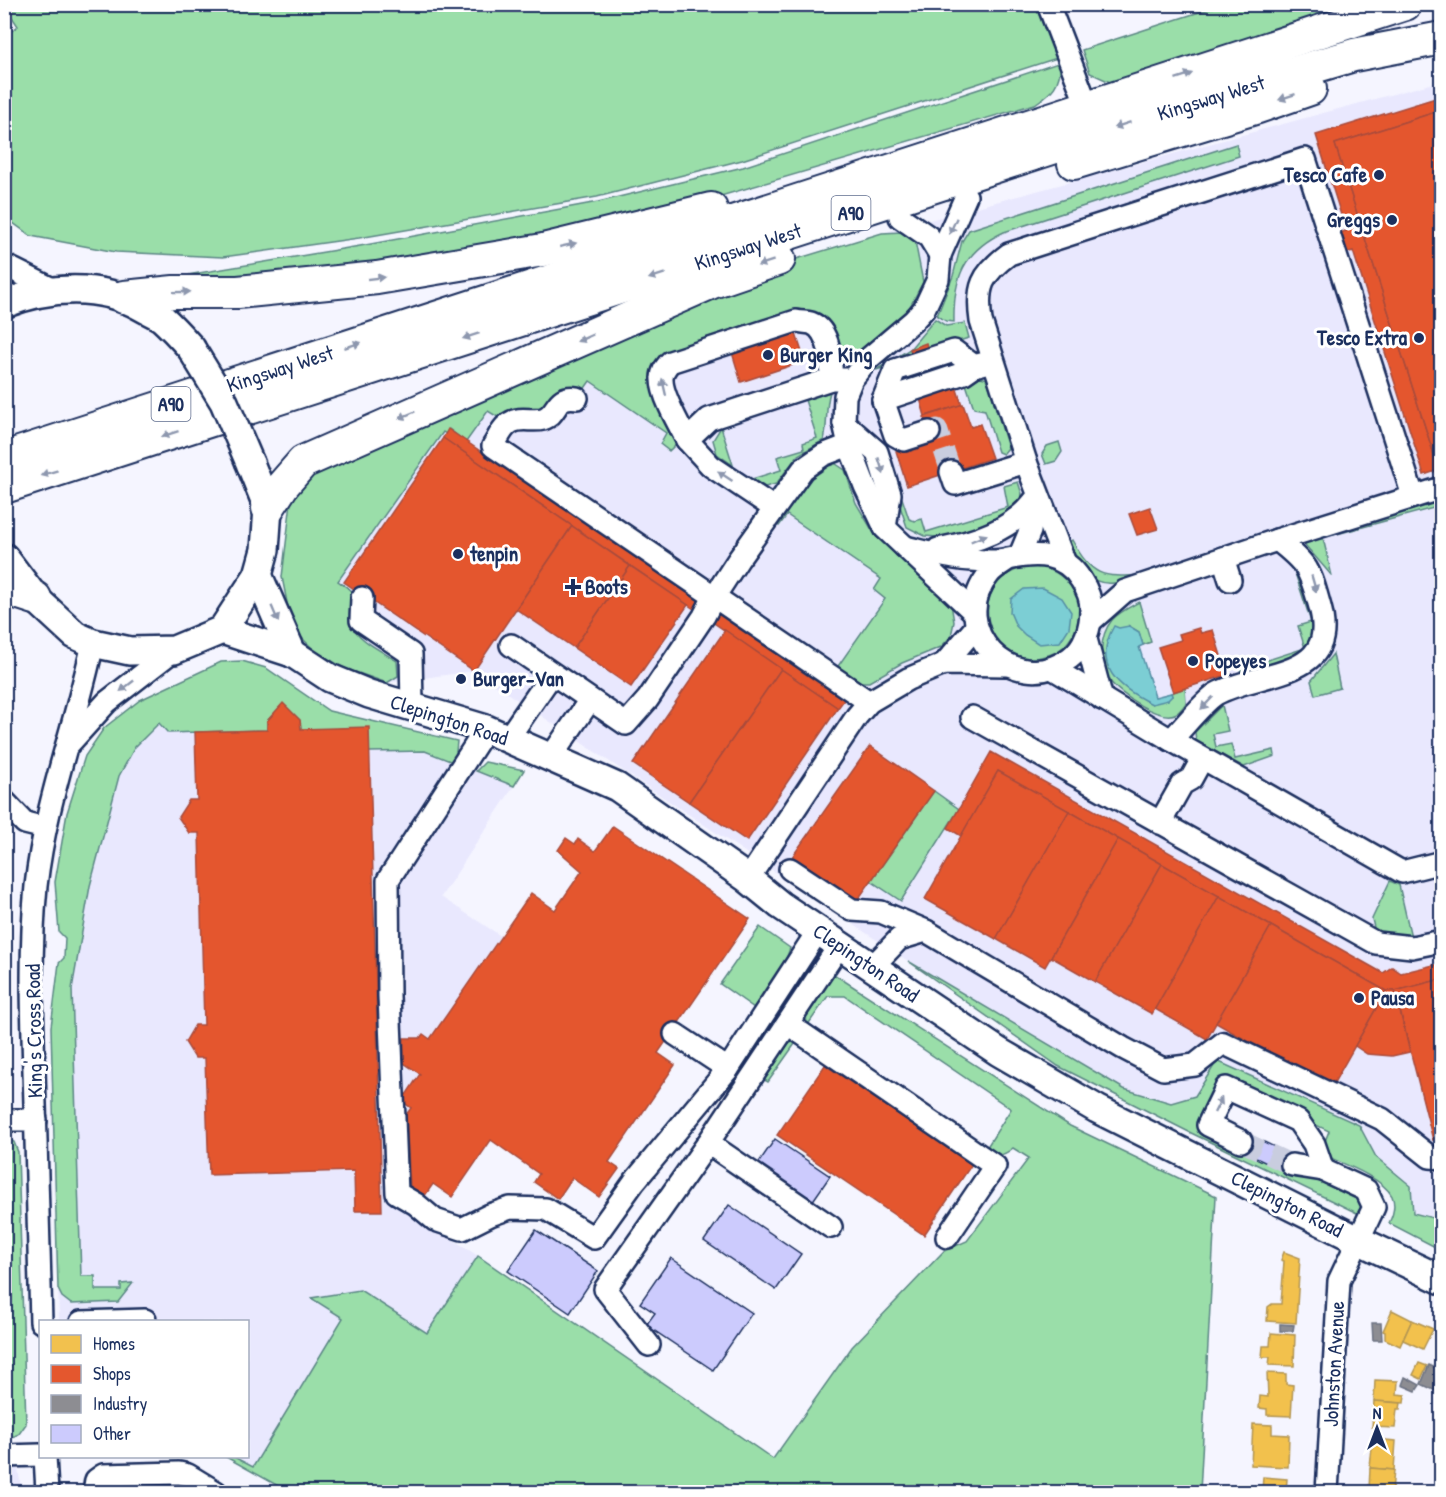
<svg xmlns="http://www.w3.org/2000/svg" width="1446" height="1497" viewBox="0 0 1446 1497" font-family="'Patrick Hand',sans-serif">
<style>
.built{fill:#e9e8fe}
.green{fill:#9adea9;stroke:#5a8684;stroke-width:1.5}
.water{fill:#7cced4;stroke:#558ea5;stroke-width:1.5}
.homes{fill:#f2c14e;stroke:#b29553;stroke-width:1.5}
.shops{fill:#e4572e;stroke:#a84b3c;stroke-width:1.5}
.industry{fill:#8d8d92;stroke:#6b7182;stroke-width:1.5}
.building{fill:#cccbfd;stroke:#1b2f5e;stroke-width:1.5}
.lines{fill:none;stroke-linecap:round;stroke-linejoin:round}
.minor-tunnel{stroke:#c9cddf;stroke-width:21;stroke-dasharray:21 10;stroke-linecap:butt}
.minor-casing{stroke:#1b2f5e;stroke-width:26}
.major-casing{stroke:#1b2f5e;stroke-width:32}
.highway-casing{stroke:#1b2f5e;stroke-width:36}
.minor{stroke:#fff;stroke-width:21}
.major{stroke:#fff;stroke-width:27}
.highway{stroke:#fff;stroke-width:32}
.major-bridge-casing{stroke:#1b2f5e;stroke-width:32;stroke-linecap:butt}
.major-bridge{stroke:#fff;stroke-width:27}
.oneway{fill:#8d97ae}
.poi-dot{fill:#1b2f5e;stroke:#fff;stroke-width:2}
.labels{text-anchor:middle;stroke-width:6;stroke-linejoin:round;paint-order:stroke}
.shield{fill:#fff;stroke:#5f6d8e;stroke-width:1.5}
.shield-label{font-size:20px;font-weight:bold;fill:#1b2f5e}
.street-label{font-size:21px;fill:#1b2f5e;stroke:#fff}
.poi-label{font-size:21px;font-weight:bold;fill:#1b2f5e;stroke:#fff;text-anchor:start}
</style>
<rect width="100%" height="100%" fill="#f5f5ff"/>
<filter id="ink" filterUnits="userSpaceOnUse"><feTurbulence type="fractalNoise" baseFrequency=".0167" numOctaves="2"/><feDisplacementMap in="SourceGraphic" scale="12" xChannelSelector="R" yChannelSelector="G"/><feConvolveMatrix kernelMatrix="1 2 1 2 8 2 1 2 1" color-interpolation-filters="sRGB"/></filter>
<g filter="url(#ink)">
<g class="built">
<polygon points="1441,81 1441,1250 1389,1223 1394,1212 1391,1195 1376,1180 1341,1163 1356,1132 1222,1068 1189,1132 1058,1066 908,961 474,671 387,683 344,668 315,651 282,577 292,494 780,264 882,233"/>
<polygon points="242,661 266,668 329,711 457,741 455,763 514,786 441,897 501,936 430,1039 404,1039 404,1063 420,1074 402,1101 411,1108 406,1115 413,1213 478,1256 427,1333 360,1291 312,1298 343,1317 253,1468 226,1457 248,1456 248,1322 59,1321 51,1027 59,963 64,958 65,938 59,932 55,882 67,813 85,756 104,728 140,700 221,662"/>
<polygon points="4,849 12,1120 14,1142 4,1138"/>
<polygon points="4,1466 18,1469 22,1492 5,1492"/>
</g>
<g class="green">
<polygon points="4,5 1035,5 1057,58 742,160 597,197 359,238 223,257 116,252 31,236 5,217 5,36 18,26"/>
<polygon points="1221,5 1372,5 1110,82 1090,73 1082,50"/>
<path d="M1061 62C1060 85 1053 92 1035 104L632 222 253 282 175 277 360 246 598 202 743 167Z"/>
<path d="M1236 144 1239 156 1004 232C963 251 953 279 954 322L946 321 937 316 953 276 962 241 969 230Z"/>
<path d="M902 232 915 241 923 282 906 314 849 362H838L816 319 662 359 666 414 661 416 676 444 669 451 660 444 666 433 590 381 583 391 575 388H565L554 394 540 411 501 419 488 411 466 442 449 429 446 434 443 432 338 581 355 593C337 632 369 643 397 661L398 676 387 683 344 668 315 651 295 631 289 613 282 577 292 494 307 471 780 264 882 233Z"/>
<polygon points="935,319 946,326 965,323 969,338 928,350 926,344 910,349 912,355 907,361 876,370 910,349"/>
<polygon points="975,375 987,379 1008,448 1003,454 998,452 985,410 974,408 964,378"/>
<path d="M830 392C825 408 828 424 824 440L798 455 776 484 765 487 752 479 781 470 777 457 804 449 803 443 817 438 805 400Z"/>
<polygon points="721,427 733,465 717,454 713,440"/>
<polygon points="1059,442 1062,452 1056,461 1046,464 1042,454 1047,446"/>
<path d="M833 462 845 470 856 503 875 535 951 604 954 622 951 636 941 647 902 663 869 682H857L836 669 885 599 874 590 881 579 787 515 779 526 774 523C790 500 805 470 833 462Z"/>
<polygon points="1018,482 1022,494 1015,507 1001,521 948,538 925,536 907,527 898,500 902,498 909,519 915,521 922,519 926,532 1008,507 1004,486"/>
<polygon points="1441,495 1441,506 1333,535 1331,530"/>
<polygon points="1323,538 1332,576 1305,545 1305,543"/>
<path d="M1072 540C1092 576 1101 578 1142 575 1133 578 1123 582 1114 583 1088 586 1075 564 1067 543Z"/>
<path d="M1038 565C1074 575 1094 609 1068 642 1062 651 1051 655 1041 657 984 670 958 572 1038 565Z"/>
<path d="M1294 570C1303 581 1305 595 1309 609 1324 660 1279 662 1242 673L1240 669 1305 648 1298 626 1311 622Z"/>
<path d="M1139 602 1151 642 1143 645 1139 632 1129 626 1152 704 1172 696 1171 693 1185 688 1186 703C1184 706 1180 711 1177 713 1161 723 1119 694 1110 681 1098 664 1099 636 1112 620 1119 612 1130 607 1139 602Z"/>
<polygon points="1333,654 1340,688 1315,695 1311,681"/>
<polygon points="242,661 266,668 329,711 457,741 455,763 425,751 369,752 301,729 300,720 283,704 267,721 267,730 168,733 159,723 135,747 119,776 90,886 72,989 81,1276 95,1276 95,1290 121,1290 121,1284 133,1283 118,1302 71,1304 62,1297 58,1289 51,1027 59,963 64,958 65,938 59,932 55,882 67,813 85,756 104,728 140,700 221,662"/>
<polygon points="1222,705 1228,731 1213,734 1216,747 1231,744 1235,759 1274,750 1275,756 1244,767 1196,741 1195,732"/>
<polygon points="485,762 524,770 514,786 476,771"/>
<polygon points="934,791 959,809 901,901 871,881"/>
<polygon points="1390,881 1399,885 1411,937 1375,932 1372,919"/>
<polygon points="760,927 790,948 780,976 757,1010 720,984"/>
<path d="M908 961 1124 1089 1171 1103 1195 1096 1217 1061 1359 1125 1376 1157 1411 1186 1413 1213 1441 1220V1250L1389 1223C1393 1215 1396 1205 1392 1196 1383 1178 1344 1164 1326 1156L1323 1146 1329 1131 1224 1081 1199 1131 1288 1173 1291 1167 1358 1200 1361 1207 1357 1213 1189 1132 1058 1066Z"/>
<polygon points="807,964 815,969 760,1050 752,1044"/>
<path d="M832 973 1070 1126 1216 1196 1200 1492H289L226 1457H234L253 1467 343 1318 311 1298 360 1290 427 1333 478 1256 773 1459 852 1347 944 1251 967 1241 1029 1158 1013 1148C1002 1157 997 1157 985 1150L1011 1109 845 996H828L807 1026 806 1013Z"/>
<polygon points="797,1041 768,1082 761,1078 783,1045"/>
<polygon points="5,1138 14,1142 18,1152 26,1424 19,1434 5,1440 4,1325 7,1324"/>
</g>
<g class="water">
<polygon points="1043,588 1062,598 1071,612 1069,628 1060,642 1039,644 1025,635 1016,626 1010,612 1011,599 1024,589"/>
<path d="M1114 626 1119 628 1129 626 1139 632 1143 645 1139 647 1155 697 1171 693 1172 696 1168 700 1152 704C1119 688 1091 666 1114 626Z"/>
</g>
<g class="homes">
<polygon points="1284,1252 1300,1258 1296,1323 1267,1321 1268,1307 1272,1304 1281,1304 1284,1261 1281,1260"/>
<polygon points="1392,1310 1412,1320 1400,1346 1385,1339 1385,1332 1383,1331"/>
<polygon points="1412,1320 1433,1329 1423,1349 1403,1340"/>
<polygon points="1271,1333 1295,1335 1294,1366 1269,1365 1270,1357 1262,1357 1263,1346 1270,1346"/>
<polygon points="1419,1363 1427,1366 1421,1379 1413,1375"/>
<polygon points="1267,1373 1286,1374 1286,1384 1293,1385 1291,1416 1267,1415 1267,1409 1259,1408 1260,1396 1268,1397"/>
<polygon points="1375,1380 1398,1381 1397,1394 1405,1395 1404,1403 1374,1401"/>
<polygon points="1374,1401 1401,1403 1400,1409 1397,1409 1395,1428 1372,1427"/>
<polygon points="1253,1424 1272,1425 1272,1434 1289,1435 1288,1467 1251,1465"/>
<polygon points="1374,1439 1396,1441 1394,1470 1370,1468 1372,1447 1374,1447"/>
<polygon points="1370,1468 1394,1470 1392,1491 1369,1490"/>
<polygon points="1263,1477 1287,1479 1286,1492 1245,1492 1245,1490 1262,1491"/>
</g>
<g class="shops">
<polygon points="1442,96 1442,110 1335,144 1436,461 1442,459 1442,469 1424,475 1353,251 1346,253 1339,233 1346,231 1316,135"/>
<polygon points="1442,110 1442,459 1436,461 1335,144"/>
<polygon points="794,328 805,361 741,382 731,349"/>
<polygon points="926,343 928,350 912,355 910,349"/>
<polygon points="955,383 962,405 925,416 919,395"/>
<polygon points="963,404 971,427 980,424 992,458 907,486 896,451 931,439 924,417"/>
<polygon points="448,429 703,603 697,611 443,438"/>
<polygon points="443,438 572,526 474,671 344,582"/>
<polygon points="1150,507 1158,529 1137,535 1129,514"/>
<polygon points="572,526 630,566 574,648 516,609"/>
<polygon points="630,566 688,605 631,687 574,648"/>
<polygon points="716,613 844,700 838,708 711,621"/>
<polygon points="1199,628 1201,633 1213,630 1227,675 1173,692 1158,647 1181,640 1179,634"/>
<polygon points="725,630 781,669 689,802 633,764"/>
<polygon points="781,669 838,708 747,841 689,802"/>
<polygon points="283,703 300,720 301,729 369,727 382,1211 355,1211 354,1171 209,1175 205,1058 195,1058 185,1042 195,1025 204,1025 199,833 189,833 178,817 189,800 197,800 195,732 267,730 267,721"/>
<polygon points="870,746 934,791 857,901 792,857"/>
<polygon points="991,752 1383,973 1392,967 1401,973 1442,963 1442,979 1395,991 1386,991 998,771 961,836 948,828"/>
<polygon points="998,771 1069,811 996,939 925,899"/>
<polygon points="1069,811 1118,839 1045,967 996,939"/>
<polygon points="613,826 750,919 658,1053 675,1065 609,1162 619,1169 599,1197 572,1178 558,1199 534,1182 539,1174 491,1140 452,1197 433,1184 424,1197 410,1187 406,1115 411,1108 402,1101 420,1074 404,1063 404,1038 420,1038 423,1034 430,1039 531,893 555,910 582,871 558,850 566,838 575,844 578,839 595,851"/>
<polygon points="1118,839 1162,864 1095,982 1051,957"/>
<polygon points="1162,864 1219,896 1152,1014 1095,982"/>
<polygon points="1219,896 1271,926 1207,1039 1155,1009"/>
<polygon points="1271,926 1386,991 1331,1088 1216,1023"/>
<polygon points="1442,979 1442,1138 1433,1140 1395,991"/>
<polygon points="1386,991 1395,991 1410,1052 1392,1056 1367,1054 1355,1046"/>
<polygon points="825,1065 972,1164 924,1235 777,1135"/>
</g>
<g class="industry">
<polygon points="1372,1323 1381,1323 1382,1340 1373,1340"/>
<polygon points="1280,1324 1294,1325 1293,1331 1280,1331"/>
<polygon points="1429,1365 1442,1371 1442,1378 1436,1391 1421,1384"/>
<polygon points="1405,1377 1420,1385 1416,1391 1402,1385"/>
</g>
<g class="building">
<polygon points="1245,1133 1296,1157 1288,1173 1237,1149"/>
<polygon points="775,1139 830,1176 810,1205 755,1168"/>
<polygon points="729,1205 801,1254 776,1290 704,1241"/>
<polygon points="536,1230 598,1271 570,1313 508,1271"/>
<polygon points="671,1258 752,1313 713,1370 646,1325 655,1313 640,1303"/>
</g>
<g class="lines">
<g class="minor-tunnel">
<polyline points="929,432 937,429 951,472"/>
<polyline points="1241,1141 1292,1165"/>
</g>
<g class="minor-casing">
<g id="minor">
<polyline points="1048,4 1088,108"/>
<polyline points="966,196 940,255 938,279 924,309 913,321 868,359 852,379 845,396 844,423 849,445 865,486 885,528 974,612"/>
<polyline points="900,217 929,237 940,255"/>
<polyline points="4,265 54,290"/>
<path d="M577 398C554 394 559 414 543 419 532 422 520 416 510 423 502 427 498 439 493 446L869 702"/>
<polyline points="883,400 895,370 954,351 974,366"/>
<polyline points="844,423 877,452 890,494 885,528"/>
<polyline points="929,432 904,440 895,435 883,400 964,373 974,366 993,361"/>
<path d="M687 440C679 425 661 394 662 378 662 371 666 367 670 362L796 321C801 322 806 322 811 323 830 330 832 362 831 379"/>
<polyline points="951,472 955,484 1026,462"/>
<polyline points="774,508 711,466 687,440 709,419 831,379 846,379"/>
<path d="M905 547C926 552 950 559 972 560 983 561 998 562 1008 559 1036 553 1064 552 1081 580 1087 589 1091 599 1091 609 1091 627 1085 647 1070 658 1013 700 945 628 989 574 994 568 1001 564 1007 560"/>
<path d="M938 549C975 542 1012 530 1035 500"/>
<polyline points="1020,555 1030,531 1035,501"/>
<polyline points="1223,558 1230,580"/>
<path d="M1065 563 1026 462 981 321C976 287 982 274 1009 254L1305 159 1413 496"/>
<polyline points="362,598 361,620 411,654 412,707"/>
<polyline points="1091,621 1125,591 1277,540 1442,488"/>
<polyline points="1086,639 1102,699"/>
<polyline points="511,645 626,724 648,699 704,616 714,597 738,560 803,469 823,455 849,445"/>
<polyline points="944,664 976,627"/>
<polyline points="1052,668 1171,740 1402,872 1442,862"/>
<polyline points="972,717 1376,943 1412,947 1442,941"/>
<polyline points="486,729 388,880 389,996 397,1193 416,1204 435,1220 462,1229 490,1215 510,1208 546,1209 594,1238 634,1182 728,1069 818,931"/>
<polyline points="508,738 552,674"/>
<path d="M1171 740C1183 728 1203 702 1216 694 1259 670 1340 680 1320 607 1310 570 1308 564 1277 540"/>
<polyline points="68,745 107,702 174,650"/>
<polyline points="551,757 590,700"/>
<polyline points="4,801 25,823 45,828"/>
<polyline points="1160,823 1182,784 1191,779 1202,759"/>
<polyline points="790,869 852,910 881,912 926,931"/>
<polyline points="748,879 857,716 869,702 908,679 944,664 1006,665"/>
<polyline points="872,967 899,939 926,931 1123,1048 1163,1069 1195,1065 1223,1043 1382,1119 1430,1157 1442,1158"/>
<polyline points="788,1024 995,1166 947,1237"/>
<polyline points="675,1034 728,1069"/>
<polyline points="4,1120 36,1120"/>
<polyline points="1241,1141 1208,1125 1226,1088 1298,1121 1314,1144 1323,1170"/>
<polyline points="708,1143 831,1227"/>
<polyline points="1292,1165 1323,1170 1366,1190 1374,1207 1339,1281 1327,1492"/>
<path d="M41 1322C39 1249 37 1176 35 1104 33 1031 29 958 36 886 45 803 76 724 93 643"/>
<polyline points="81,1322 145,1320"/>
<polyline points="649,1345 605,1289 708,1143 839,946"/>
<polyline points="4,1456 40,1455"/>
<polyline points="45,1456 47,1492"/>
<polyline points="94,1492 96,1480 103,1475 179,1473 188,1475 216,1492"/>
</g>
</g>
<g class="major-casing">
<g id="major">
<path d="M4 304C49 286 100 283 142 307 149 311 156 314 162 318 172 327 182 338 191 348"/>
<polyline points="4,557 35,598 75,635 93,643 130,651 174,650 222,630 258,575 265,550 268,508 250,463"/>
<polyline points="258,575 292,653"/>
<polyline points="222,630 292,653 330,678 369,694 486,729 617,787 748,879 780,905 999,1052 1097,1109 1358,1240 1442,1280"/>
</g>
</g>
<g class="highway-casing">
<g id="highway">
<polyline points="1074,163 1258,107 1310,89"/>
<polyline points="124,297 174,292 238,292 377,278 543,250 711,209"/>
<polyline points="4,458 1405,4"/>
<polyline points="4,487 1188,104 1354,55 1442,38"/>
<polyline points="268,508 283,485 303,462 712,282 779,259"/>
<polyline points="4,588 35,598"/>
</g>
</g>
<use href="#minor" class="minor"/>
<use href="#major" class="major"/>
<use href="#highway" class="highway"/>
<g class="major-bridge-casing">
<polyline id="major-bridge" points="191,348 224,402 250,463"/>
</g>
<use href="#major-bridge" class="major-bridge"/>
</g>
<defs><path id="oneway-solid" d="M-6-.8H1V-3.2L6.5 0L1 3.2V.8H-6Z" transform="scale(1.5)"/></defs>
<g class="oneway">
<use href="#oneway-solid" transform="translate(1184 76) rotate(-18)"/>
<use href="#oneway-solid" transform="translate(1287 97) rotate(161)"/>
<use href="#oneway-solid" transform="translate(1122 125) rotate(162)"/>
<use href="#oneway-solid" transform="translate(953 226) rotate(114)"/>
<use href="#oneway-solid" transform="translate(568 245) rotate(-13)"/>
<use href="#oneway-solid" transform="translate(766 263) rotate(161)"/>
<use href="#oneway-solid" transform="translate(657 276) rotate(162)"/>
<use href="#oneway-solid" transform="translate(376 278) rotate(-7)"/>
<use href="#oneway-solid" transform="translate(182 292) rotate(-1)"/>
<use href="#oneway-solid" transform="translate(471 336) rotate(162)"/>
<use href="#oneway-solid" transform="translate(585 338) rotate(156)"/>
<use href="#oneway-solid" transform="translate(353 345) rotate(-18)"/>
<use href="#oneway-solid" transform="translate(664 387) rotate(-103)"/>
<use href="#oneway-solid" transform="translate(407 415) rotate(157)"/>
<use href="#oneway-solid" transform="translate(170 434) rotate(162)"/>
<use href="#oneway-solid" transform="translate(881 466) rotate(72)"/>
<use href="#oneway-solid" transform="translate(49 473) rotate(163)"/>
<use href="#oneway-solid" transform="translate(725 476) rotate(-146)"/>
<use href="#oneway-solid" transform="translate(979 538) rotate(-23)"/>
<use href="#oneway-solid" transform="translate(1314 584) rotate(74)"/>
<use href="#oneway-solid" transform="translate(275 614) rotate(67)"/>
<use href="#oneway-solid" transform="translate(127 686) rotate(142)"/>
<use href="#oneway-solid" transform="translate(1207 703) rotate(134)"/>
<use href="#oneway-solid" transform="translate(1218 1105) rotate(-64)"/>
</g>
</g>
<g class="poi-dot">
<circle cx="1379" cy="175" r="6"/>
<circle cx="1392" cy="220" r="6"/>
<circle cx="1419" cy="338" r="6"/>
<circle cx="768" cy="355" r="6"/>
<circle cx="458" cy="554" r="6"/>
<path d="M570 578h6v6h6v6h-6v6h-6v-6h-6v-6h6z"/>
<circle cx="1193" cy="661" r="6"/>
<circle cx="461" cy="679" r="6"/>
<circle cx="1359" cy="998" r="6"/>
</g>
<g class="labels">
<g class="shield">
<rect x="831.5" y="196" width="39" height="34" rx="4.5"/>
<rect x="151.5" y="387" width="39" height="34" rx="4.5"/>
</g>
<g class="shield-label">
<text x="851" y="220">A90</text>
<text x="171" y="411">A90</text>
</g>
<g class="street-label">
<text transform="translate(1211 98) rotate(-17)" y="7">Kingsway West</text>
<text transform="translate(748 247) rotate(-18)" y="7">Kingsway West</text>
<text transform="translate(280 369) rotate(-18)" y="7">Kingsway West</text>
<text transform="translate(449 720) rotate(18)" y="7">Clepington Road</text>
<text transform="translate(866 963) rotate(34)" y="7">Clepington Road</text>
<text transform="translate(34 1031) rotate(-91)" y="7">King's Cross Road</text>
<text transform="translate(1287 1204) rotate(27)" y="7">Clepington Road</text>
<text transform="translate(1334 1364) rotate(-87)" y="7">Johnston Avenue</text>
</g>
<g class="poi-label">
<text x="1367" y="182" text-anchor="end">Tesco Cafe</text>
<text x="1380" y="227" text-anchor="end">Greggs</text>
<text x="1407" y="345" text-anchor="end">Tesco Extra</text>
<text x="780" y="362">Burger King</text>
<text x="470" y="561">tenpin</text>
<text x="585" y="594">Boots</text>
<text x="1205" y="668">Popeyes</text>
<text x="473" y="686">Burger-Van</text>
<text x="1371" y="1005">Pausa</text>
</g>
</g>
<rect width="1446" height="1497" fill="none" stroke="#fff" stroke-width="24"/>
<rect x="12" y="12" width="1422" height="1473" fill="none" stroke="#1b2f5e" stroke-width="2" filter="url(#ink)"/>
<rect x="39" y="1320" width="210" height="138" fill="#ffffff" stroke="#a4acbf" stroke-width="1.5"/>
<rect x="51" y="1335" width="30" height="18" fill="#f2c14e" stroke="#a4acbf" stroke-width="1.5"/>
<text x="93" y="1350" font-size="18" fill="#1b2f5e">Homes</text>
<rect x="51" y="1365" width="30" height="18" fill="#e4572e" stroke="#a4acbf" stroke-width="1.5"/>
<text x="93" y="1380" font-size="18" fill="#1b2f5e">Shops</text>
<rect x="51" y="1395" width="30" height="18" fill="#8d8d92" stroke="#a4acbf" stroke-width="1.5"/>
<text x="93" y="1410" font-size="18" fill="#1b2f5e">Industry</text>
<rect x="51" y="1425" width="30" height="18" fill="#cccbfd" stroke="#a4acbf" stroke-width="1.5"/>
<text x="93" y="1440" font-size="18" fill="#1b2f5e">Other</text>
<g transform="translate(1377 1428)" stroke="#ffffff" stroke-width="4.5" paint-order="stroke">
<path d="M0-4.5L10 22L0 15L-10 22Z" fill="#1b2f5e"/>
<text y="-9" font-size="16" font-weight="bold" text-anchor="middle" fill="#1b2f5e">N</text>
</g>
</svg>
